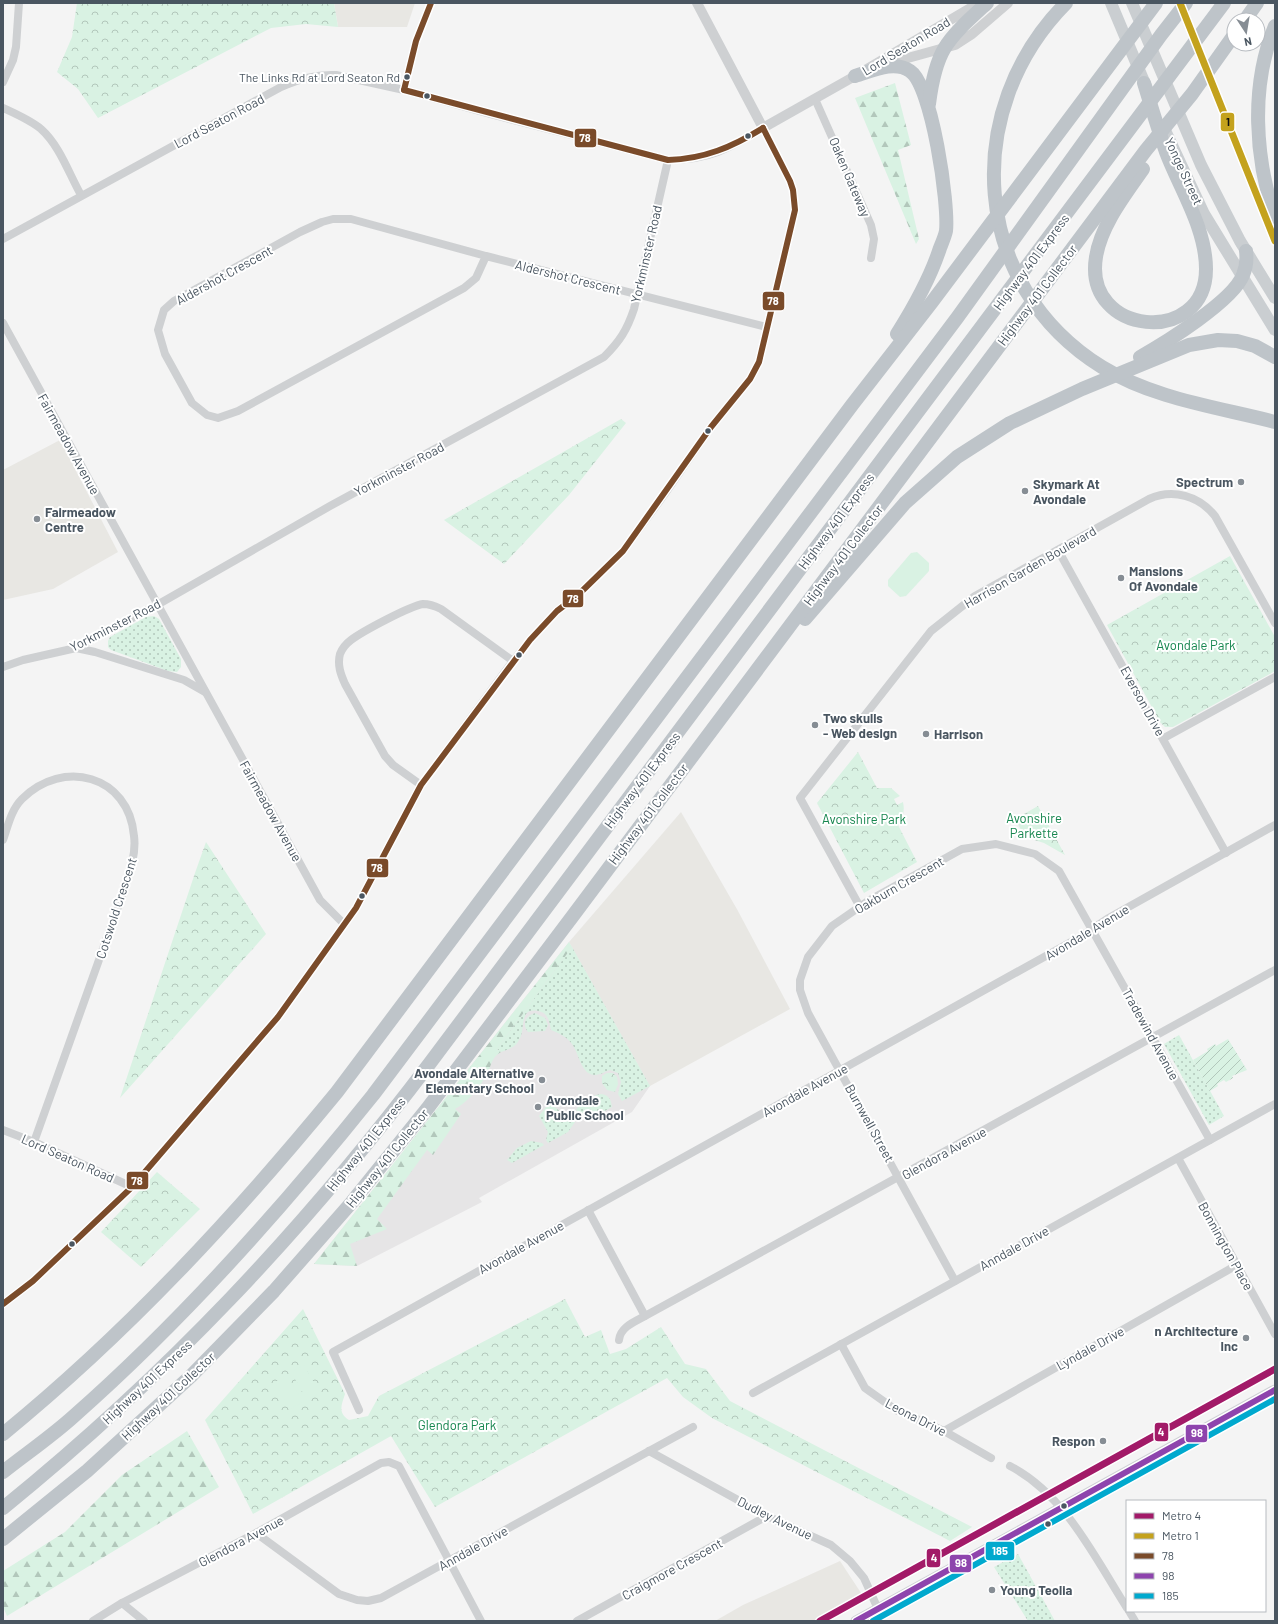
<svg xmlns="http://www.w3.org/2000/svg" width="1278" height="1624" viewBox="0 0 1278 1624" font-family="Barlow,sans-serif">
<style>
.commercial{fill:#e8e7e3}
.education{fill:#e6e5e6}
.grass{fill:url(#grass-dots)}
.forest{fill:url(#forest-firs)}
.park{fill:url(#park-crowns)}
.garden{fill:url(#garden-furrows)}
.pitch{fill:#d9f2e3}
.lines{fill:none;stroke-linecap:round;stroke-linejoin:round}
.minor{stroke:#ced0d2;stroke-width:8}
.tertiary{stroke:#ced0d2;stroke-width:10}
.secondary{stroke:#ced0d4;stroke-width:11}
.primary{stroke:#caced1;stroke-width:12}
.motorway{stroke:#bec4c9;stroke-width:14}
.bus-1-casing{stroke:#fff;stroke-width:9}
.bus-2-casing{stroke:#fff;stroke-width:9}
.bus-3-casing{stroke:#fff;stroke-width:9}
.bus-1{stroke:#7a4b2a;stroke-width:6}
.bus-2{stroke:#8e44ad;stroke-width:6}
.bus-3{stroke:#00a9ce;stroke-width:6}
.metro-1-casing{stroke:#fff;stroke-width:10}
.metro-2-casing{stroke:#fff;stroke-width:10}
.metro-1{stroke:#a21a68;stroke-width:7}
.metro-2{stroke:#c4a21d;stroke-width:7}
.bus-dot{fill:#4a5661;stroke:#fff;stroke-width:1.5}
.poi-dot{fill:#868d94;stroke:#fff;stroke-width:1.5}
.labels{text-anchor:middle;stroke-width:4;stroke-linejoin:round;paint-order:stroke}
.bus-label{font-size:12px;fill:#4a5661;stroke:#fff;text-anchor:end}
.street-label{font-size:13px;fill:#4a5661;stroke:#fff}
.poi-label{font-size:13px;font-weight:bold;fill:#4a5661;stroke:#fff;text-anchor:start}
.park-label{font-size:13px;fill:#17864f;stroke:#fff}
.line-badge{stroke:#fff;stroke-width:1.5}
.badge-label{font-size:11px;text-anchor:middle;font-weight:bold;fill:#fff}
.pale-badge-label{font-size:11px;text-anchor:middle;font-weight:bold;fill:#111}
</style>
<defs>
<pattern id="grass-dots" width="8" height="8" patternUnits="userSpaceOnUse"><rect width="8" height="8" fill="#d9f2e3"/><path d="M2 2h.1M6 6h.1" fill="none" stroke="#b2c7bb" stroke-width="1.8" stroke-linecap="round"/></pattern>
<pattern id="forest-firs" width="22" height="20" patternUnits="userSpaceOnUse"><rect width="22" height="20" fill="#d9f2e3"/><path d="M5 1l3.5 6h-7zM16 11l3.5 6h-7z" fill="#b2c7bb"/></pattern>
<pattern id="park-crowns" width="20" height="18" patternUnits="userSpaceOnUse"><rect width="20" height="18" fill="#d9f2e3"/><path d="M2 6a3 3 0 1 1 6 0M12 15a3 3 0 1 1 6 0" fill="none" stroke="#b2c7bb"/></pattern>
<pattern id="garden-furrows" width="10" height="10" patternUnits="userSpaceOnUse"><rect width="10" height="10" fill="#d9f2e3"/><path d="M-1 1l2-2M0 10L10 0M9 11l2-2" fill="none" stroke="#b2c7bb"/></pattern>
</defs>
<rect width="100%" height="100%" fill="#f4f4f4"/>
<g class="commercial">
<polygon points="334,3 415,3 407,27 338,27"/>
<polygon points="60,440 118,552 53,589 3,600 3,470"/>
<polygon points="681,812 738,911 790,1009 650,1086 569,942"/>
<polygon points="840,1561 865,1599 824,1621 715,1621 743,1605"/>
</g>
<polygon class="education" points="569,942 650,1086 632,1112 479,1198 482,1202 357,1266 314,1264"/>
<g class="grass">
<polygon points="154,616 159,619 181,659 181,667 177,672 168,671 111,650 108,647 108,641 110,637 146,617"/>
<path d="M572 947 650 1086 622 1101 618 1094 621 1082 618 1073 610 1070C605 1071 601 1075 595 1075 581 1075 579 1053 572 1044 567 1037 559 1033 551 1030 549 1022 549 1013 538 1011 518 1007 526 1030 519 1040 515 1048 509 1049 501 1052L497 1049Z"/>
<path d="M535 1013 545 1018 548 1025 545 1031 528 1032C522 1024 525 1016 535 1013Z"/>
<polygon points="1179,1035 1224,1116 1209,1125 1164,1044"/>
<path d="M600 1094C608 1094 611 1099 612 1107L594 1117 591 1115 587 1118 576 1110 579 1106 575 1102 579 1096 587 1098Z"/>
<polygon points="549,1103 575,1122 568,1132 548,1143 546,1140 548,1132 539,1116"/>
<polygon points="531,1141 542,1143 544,1145 512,1163 507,1160 517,1148"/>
<polygon points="1018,1554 1055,1621 1028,1621 994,1567"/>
</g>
<g class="forest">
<polygon points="895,83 911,145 898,150 919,239 916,244 855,98"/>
<path d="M569 942 572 947 497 1049 501 1052C492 1057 492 1063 488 1072 481 1086 468 1102 455 1109L461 1114 433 1155 427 1150 377 1219 387 1229 350 1244 357 1266 314 1264Z"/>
<polygon points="187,1431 219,1487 7,1616 3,1607 3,1571 65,1532 122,1475"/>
</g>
<g class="park">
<polygon points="77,3 334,3 338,27 306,24 271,28 98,118 78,89 57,72 72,37"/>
<polygon points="621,419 626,423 569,495 504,564 444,520"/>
<polygon points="1230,556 1275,637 1275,671 1173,727 1165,727 1160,722 1107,625"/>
<path d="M858 752 877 788H891L900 796 894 799 897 805 903 802C905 811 903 818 898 825L917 862 864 893 817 803Z"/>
<polygon points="1038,806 1065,855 1044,843 1025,837 1015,819"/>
<polygon points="206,842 266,934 120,1098 195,873"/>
<polygon points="607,1073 613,1073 617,1077 618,1084 615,1092 607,1090 602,1083 602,1076"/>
<polygon points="157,1172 200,1209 141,1267 101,1232"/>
<path d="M565 1299 585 1337 601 1330 610 1354 626 1349 661 1327 685 1364 706 1369 730 1401 972 1527 950 1541 712 1418 683 1397 667 1378 435 1507 391 1436 253 1514 205 1420 303 1309 345 1394C341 1406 338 1413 349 1420L368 1416 379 1396Z"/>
</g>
<polygon class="garden" points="1228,1039 1247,1070 1232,1076 1233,1078 1226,1082 1224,1080 1217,1084 1218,1086 1210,1091 1193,1060 1208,1051 1207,1049 1215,1044 1216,1046"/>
<g class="pitch">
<polygon points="917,552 929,563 929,571 906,596 900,597 888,586 888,580 911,553"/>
<polygon points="304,1365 320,1393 307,1400 291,1372"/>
<polygon points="287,1375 303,1402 290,1409 275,1382"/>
</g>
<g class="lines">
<g class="minor">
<polyline points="3,82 13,60 16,47 19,3"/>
<polyline points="404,90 416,41 431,3"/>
<polyline points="815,99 871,225 874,239 871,258"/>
<path d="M3 108C16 114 30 120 41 129 60 146 69 174 81 195"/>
<path d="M3 239 281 87C300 79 316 74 336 75L404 90 490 114 668 160C708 160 729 149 763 128L790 181 793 190 795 210 759 362 750 379 711 427 664 495 623 551 578 595 557 611 530 640 513 661 421 785 356 908 278 1017 132 1187 33 1281 3 1304"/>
<polyline points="486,256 351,219 333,219 322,222 300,232 174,301 164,310 158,330 165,354 192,403 207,415 218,418 238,411 464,288 476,278 486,256 766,327"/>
<polyline points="3,323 320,900 344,924"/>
<polyline points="1058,550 1226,853"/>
<polyline points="76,648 95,652 184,680 205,692"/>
<path d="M3 667 23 660 76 648 157 605 330 506 604 357C620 341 627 330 634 309L668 160"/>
<polyline points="1164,738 1275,677"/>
<path d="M421 785 393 765 385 756 345 684C341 675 337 665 340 654 342 649 347 643 351 640 363 631 410 606 423 604 430 604 435 606 441 609L513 661"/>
<path d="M3 840C8 826 11 810 22 799 63 758 129 775 134 836 137 858 126 881 120 901L34 1142"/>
<path d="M860 907 800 798 931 631 975 596 1149 499C1173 488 1199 496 1215 516L1275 623"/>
<polyline points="3,1130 34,1142 132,1187"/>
<polyline points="1178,1158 1275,1334"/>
<polyline points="588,1210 645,1316"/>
<polyline points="955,1281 808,1013 800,990 800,980 808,957 832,926 868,901 962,849 996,844 1035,854 1059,871 1210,1140"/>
<path d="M619 1340C620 1327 636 1321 645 1316L1275 970"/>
<polyline points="841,1344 865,1388 896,1410 944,1431 991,1458"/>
<polyline points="753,1393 1275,1104"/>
<polyline points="359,1410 333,1352 1080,937 1107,919 1275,825"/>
<polyline points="944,1431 1237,1265"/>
<polyline points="649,1451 767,1516 831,1545 850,1561 864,1578 878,1609"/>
<path d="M1010 1466C1065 1494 1095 1558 1127 1608"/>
<polyline points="256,1533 339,1594 357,1600 368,1601 381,1598 693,1427"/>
<polyline points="122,1603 144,1621"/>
<polyline points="1129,1611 1135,1621"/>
<polyline points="93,1621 122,1603 256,1533 381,1463 389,1462 399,1466 481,1621"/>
<polyline points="577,1621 767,1516"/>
</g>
<g class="tertiary">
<polyline points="697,3 763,128 855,76 979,3"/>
<polyline points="886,64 955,45 972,34 1008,3"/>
</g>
<polyline class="secondary" points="856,1621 1275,1390"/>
<g class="primary">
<polyline points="1111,3 1148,91"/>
<polyline points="1132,3 1201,165 1240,241 1275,298"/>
<polyline points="1163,126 1204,214 1275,330"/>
</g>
<g class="motorway">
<path d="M1066 3C960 110 970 285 1102 367 1154 399 1217 407 1275 422"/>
<polyline points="1245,20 1257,3"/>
<path d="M1275 26C1250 86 1255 158 1275 218"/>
<path d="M855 76C872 71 894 60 910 71 932 85 949 204 946 231 945 236 942 243 940 248 930 279 914 307 897 334"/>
<path d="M929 104C936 48 947 40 987 3"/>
<path d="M1143 169C1125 195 1101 225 1096 257 1083 336 1206 347 1206 269 1206 228 1180 189 1166 152 1158 129 1151 106 1144 83"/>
<path d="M1140 357C1165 343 1233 301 1243 275 1246 268 1247 259 1246 251"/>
<polyline points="805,619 905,503 957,457 1010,423 1082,389 1189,345 1218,340 1237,341 1255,346 1275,357"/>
<path d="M3 1434C127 1333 236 1215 337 1092L852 405 932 302 1156 3"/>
<path d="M3 1472C27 1453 52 1436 74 1416 184 1319 281 1210 373 1095L957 318 1161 35 1186 3"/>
<path d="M3 1508C166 1376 303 1231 430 1063L1224 3"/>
<polyline points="3,1539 87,1471 191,1376 274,1291 352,1202 427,1109 572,917 1146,150 1192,94 1234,35"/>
</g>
<g class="bus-1-casing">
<g id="bus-1">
<path d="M404 90 668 160C704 159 732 147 763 128"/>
<polyline points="404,90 416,41 431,3"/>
<polyline points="3,1304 33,1281 132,1187 278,1017 356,908 421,785 530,640 557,611 578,595 623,551 711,427 750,379 759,362 795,210 793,190 790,181 763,128"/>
</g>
</g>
<g class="bus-2-casing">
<polyline id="bus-2" points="856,1621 1275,1390"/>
</g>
<g class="bus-3-casing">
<polyline id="bus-3" points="873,1621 1275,1399"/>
</g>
<use href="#bus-1" class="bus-1"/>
<use href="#bus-2" class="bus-2"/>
<use href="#bus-3" class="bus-3"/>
<g class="metro-1-casing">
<polyline id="metro-1" points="820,1621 1275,1369"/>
</g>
<g class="metro-2-casing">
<polyline id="metro-2" points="1180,3 1275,241"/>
</g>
<use href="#metro-1" class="metro-1"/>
<use href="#metro-2" class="metro-2"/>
</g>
<g class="bus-dot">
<circle cx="407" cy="77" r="3.5"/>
<circle cx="427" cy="96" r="3.5"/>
<circle cx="748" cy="136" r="3.5"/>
<circle cx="708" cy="431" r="3.5"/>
<circle cx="519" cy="655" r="3.5"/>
<circle cx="362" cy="896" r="3.5"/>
<circle cx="72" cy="1244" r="3.5"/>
<circle cx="1064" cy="1506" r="3.5"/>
<circle cx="1048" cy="1524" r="3.5"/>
</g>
<g class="poi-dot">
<circle cx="1241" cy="482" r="4"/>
<circle cx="1025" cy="491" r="4"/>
<circle cx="37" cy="519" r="4"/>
<circle cx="1121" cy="578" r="4"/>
<circle cx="815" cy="725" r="4"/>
<circle cx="926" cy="734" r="4"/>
<circle cx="542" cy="1080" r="4"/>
<circle cx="538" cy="1107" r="4"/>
<circle cx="1246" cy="1338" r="4"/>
<circle cx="1103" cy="1441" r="4"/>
<circle cx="992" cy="1590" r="4"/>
</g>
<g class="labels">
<g class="bus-label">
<text x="400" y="82">The Links Rd at Lord Seaton Rd</text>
</g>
<g class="street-label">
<text transform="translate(906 46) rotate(-31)" y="5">Lord Seaton Road</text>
<text transform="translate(219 121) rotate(-28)" y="5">Lord Seaton Road</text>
<text transform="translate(1184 171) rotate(65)" y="5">Yonge Street</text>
<text transform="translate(850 177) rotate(67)" y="5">Oaken Gateway</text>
<text transform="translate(646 254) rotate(-77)" y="5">Yorkminster Road</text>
<text transform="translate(1031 262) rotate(-53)" y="5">Highway 401 Express</text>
<text transform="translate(224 275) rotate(-29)" y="5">Aldershot Crescent</text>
<text transform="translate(568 277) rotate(14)" y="5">Aldershot Crescent</text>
<text transform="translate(1037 295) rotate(-53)" y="5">Highway 401 Collector</text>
<text transform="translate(69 444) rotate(61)" y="5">Fairmeadow Avenue</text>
<text transform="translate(399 469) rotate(-28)" y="5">Yorkminster Road</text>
<text transform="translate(836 521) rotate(-53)" y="5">Highway 401 Express</text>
<text transform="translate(843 555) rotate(-53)" y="5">Highway 401 Collector</text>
<text transform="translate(1030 567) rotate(-30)" y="5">Harrison Garden Boulevard</text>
<text transform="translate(115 625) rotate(-27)" y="5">Yorkminster Road</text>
<text transform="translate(1143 701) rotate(61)" y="5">Everson Drive</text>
<text transform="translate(642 780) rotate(-53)" y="5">Highway 401 Express</text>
<text transform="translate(271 811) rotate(61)" y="5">Fairmeadow Avenue</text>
<text transform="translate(648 814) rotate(-53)" y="5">Highway 401 Collector</text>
<text transform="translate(899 885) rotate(-30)" y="5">Oakburn Crescent</text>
<text transform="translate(116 908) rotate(-72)" y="5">Cotswold Crescent</text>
<text transform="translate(1087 932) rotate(-31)" y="5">Avondale Avenue</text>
<text transform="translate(1151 1034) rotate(61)" y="5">Tradewind Avenue</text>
<text transform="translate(805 1090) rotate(-29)" y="5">Avondale Avenue</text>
<text transform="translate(870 1123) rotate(61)" y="5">Burnwell Street</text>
<text transform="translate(366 1144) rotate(-51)" y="5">Highway 401 Express</text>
<text transform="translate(944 1153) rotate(-29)" y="5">Glendora Avenue</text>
<text transform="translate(68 1158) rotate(24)" y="5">Lord Seaton Road</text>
<text transform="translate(387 1158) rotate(-51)" y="5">Highway 401 Collector</text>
<text transform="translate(1226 1246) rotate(61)" y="5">Bonnington Place</text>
<text transform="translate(521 1247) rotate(-29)" y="5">Avondale Avenue</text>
<text transform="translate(1014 1248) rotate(-29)" y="5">Anndale Drive</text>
<text transform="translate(1090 1348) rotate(-29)" y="5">Lyndale Drive</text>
<text transform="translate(147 1382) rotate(-43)" y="5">Highway 401 Express</text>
<text transform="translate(168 1396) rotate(-43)" y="5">Highway 401 Collector</text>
<text transform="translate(916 1417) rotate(27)" y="5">Leona Drive</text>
<text transform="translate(775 1518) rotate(26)" y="5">Dudley Avenue</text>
<text transform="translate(241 1541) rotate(-28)" y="5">Glendora Avenue</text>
<text transform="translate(473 1548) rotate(-29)" y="5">Anndale Drive</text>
<text transform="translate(672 1569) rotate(-29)" y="5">Craigmore Crescent</text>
</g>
<g class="poi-label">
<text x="1233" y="487" text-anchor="end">Spectrum</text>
<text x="1033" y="489">Skymark At<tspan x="1033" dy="15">Avondale</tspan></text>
<text x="45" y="517">Fairmeadow<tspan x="45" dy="15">Centre</tspan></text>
<text x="1129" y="576">Mansions<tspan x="1129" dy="15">Of Avondale</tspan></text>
<text x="823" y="723">Two skulls<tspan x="823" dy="15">- Web design</tspan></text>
<text x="934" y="739">Harrison</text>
<text x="534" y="1078" text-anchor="end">Avondale Alternative<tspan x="534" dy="15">Elementary School</tspan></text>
<text x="546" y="1105">Avondale<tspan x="546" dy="15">Public School</tspan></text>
<text x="1238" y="1336" text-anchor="end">n Architecture<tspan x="1238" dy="15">Inc</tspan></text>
<text x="1095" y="1446" text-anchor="end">Respon</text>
<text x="1000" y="1595">Young Teolia</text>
</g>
<g class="park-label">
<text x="1196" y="650">Avondale Park</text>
<text x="1034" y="823">Avonshire<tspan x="1034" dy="15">Parkette</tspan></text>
<text x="864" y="824">Avonshire Park</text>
<text x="457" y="1430">Glendora Park</text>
</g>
</g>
<g class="line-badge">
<rect x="1220" y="112" width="15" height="20" rx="4" fill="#c4a21d"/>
<rect x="574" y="128" width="23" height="20" rx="4" fill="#7a4b2a"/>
<rect x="762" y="291" width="23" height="20" rx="4" fill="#7a4b2a"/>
<rect x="562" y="589" width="22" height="19" rx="4" fill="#7a4b2a"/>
<rect x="366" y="858" width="23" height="20" rx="4" fill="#7a4b2a"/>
<rect x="126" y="1171" width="23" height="19" rx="4" fill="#7a4b2a"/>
<rect x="1154" y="1422" width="15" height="20" rx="4" fill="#a21a68"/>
<rect x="1185" y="1424" width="23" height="19" rx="4" fill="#8e44ad"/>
<rect x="985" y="1541" width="30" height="20" rx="4" fill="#00a9ce"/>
<rect x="926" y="1548" width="15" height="20" rx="4" fill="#a21a68"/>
<rect x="949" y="1554" width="23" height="19" rx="4" fill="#8e44ad"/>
</g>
<g class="badge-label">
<text x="585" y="142">78</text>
<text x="773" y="305">78</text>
<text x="573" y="603">78</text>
<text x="377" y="872">78</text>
<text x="137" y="1185">78</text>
<text x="1161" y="1436">4</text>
<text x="1197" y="1437">98</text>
<text x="1000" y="1555">185</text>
<text x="934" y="1562">4</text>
<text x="961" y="1567">98</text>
</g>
<g class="pale-badge-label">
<text x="1228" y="126">1</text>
</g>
<rect width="1278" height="1624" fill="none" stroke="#4a5661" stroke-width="8"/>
<rect x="1126" y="1500" width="140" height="112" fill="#ffffff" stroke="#b7bbc0"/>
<rect x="1134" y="1513" width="20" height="6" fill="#a21a68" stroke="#b7bbc0"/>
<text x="1162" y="1520" font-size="12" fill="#4a5661">Metro 4</text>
<rect x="1134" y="1533" width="20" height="6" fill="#c4a21d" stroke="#b7bbc0"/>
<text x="1162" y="1540" font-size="12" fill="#4a5661">Metro 1</text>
<rect x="1134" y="1553" width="20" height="6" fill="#7a4b2a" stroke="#b7bbc0"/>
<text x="1162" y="1560" font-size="12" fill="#4a5661">78</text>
<rect x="1134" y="1573" width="20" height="6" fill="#8e44ad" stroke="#b7bbc0"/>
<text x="1162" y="1580" font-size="12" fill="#4a5661">98</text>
<rect x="1134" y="1593" width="20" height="6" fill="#00a9ce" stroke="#b7bbc0"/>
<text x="1162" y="1600" font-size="12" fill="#4a5661">185</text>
<g transform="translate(1246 32) rotate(168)"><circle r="19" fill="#ffffff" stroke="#b7bbc0"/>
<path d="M0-3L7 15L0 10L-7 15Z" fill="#868d94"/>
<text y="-6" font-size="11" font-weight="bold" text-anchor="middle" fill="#4a5661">N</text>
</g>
</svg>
